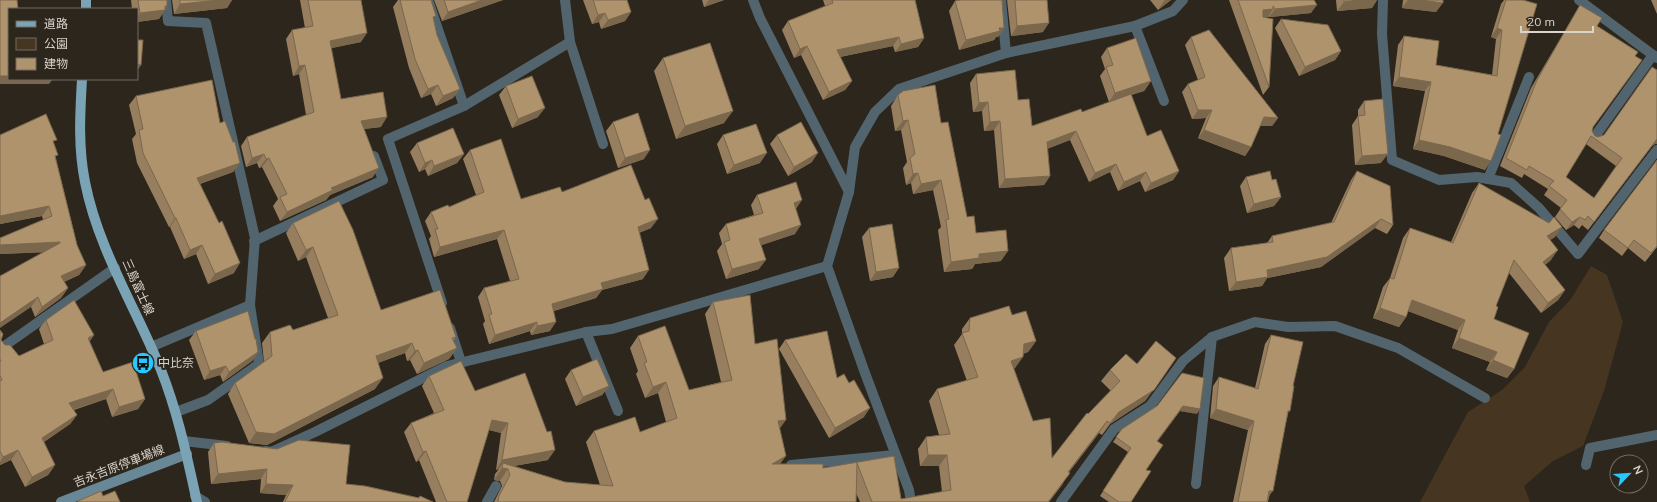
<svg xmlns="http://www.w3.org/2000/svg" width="1657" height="502" viewBox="0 0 1657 502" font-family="Mulish,'Noto Sans JP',sans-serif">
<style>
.green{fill:#463621}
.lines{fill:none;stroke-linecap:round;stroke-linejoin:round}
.service{stroke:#52656e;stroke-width:10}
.minor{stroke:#52656e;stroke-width:10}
.secondary{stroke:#688897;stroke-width:10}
.primary{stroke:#7aa3b6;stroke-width:10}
.wall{fill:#967e5e;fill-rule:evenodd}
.shaded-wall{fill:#7a674c}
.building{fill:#af936d;stroke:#7a674c;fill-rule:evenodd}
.labels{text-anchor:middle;stroke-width:4;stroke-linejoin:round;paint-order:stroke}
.street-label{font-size:12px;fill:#d8d3cd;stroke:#2d261c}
.poi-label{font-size:12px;fill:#d8d3cd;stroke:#2d261c;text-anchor:start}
</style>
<rect width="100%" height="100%" fill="#2d261c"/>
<polygon class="green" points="1591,266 1607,275 1623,322 1604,391 1583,446 1553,461 1524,486 1530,502 1420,502 1468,412 1502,390 1525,367 1549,322 1571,299"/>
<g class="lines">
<g class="service">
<polyline points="166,0 168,21 206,23 255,238 250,305 259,364 208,400 176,412"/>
<polyline points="428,0 464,106"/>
<polyline points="565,0 570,42 603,144"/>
<polyline points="1001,0 1006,53"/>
<polyline points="254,241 383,180 374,156"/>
<polyline points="442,303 388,139 464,106 570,42"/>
<polyline points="450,328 461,362"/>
<polyline points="151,347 250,305"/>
</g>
<g class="minor">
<polyline points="753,0 760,18 849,192"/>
<polyline points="1383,0 1382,34 1392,160 1439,180 1477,177 1511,183 1539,208 1578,254 1657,150"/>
<polyline points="1579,0 1657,58"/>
<polyline points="1135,26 1164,101"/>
<polyline points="1593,139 1653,55"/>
<polyline points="1488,179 1529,77"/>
<polyline points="586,332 618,411"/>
<polyline points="0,349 115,268"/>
<polyline points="184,441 227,446"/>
<polyline points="265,451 271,452 315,432 447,366 586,332 612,329 827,266"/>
<polyline points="791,465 895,455"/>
<polyline points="1586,465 1590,448 1657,435"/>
<polyline points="1196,484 1212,337 1255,322 1288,327 1335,326 1398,348 1485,398"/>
<polyline points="195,496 205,502"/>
<polyline points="487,502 496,486"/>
<polyline points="911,502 909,490 865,373 827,266 849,192 855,147 875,112 899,89 1006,53 1135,26 1173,11 1183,0"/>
<polyline points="1061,502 1114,429 1150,406 1183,361 1212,337"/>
</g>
<polyline class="secondary" points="61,502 187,454"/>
<g class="primary">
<polyline points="86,9 86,0"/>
<path d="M82 79C80 114 78 147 85 182 98 249 136 308 161 370 178 413 187 457 197 502"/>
</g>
</g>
<g class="wall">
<polygon points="131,0 167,0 167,6 159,19 137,22 137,9 132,9"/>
<polygon points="172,0 232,0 227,8 174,14"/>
<polygon points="300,0 361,0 361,42 331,48 341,99 381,127 364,129 373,177 330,195 326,200 280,221 273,206 278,199 262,167 259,168 257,163 246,167 241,146 247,137 306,115 299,74 293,76 286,39 292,30 305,28"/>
<polygon points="398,0 431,0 433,20 437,35 460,89 453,98 436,106 431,94 421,98 409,68 393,7"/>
<polygon points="434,0 503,0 442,21"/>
<polygon points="583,0 627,0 631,12 625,21 601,29 599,22 592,24"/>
<polygon points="702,0 724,0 704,7"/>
<polygon points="823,0 915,0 924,38 918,47 895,52 893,46 840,57 852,81 845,90 823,100 801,55 794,58 782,30 788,21 825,6"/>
<polygon points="959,0 1002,0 1004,28 998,37 996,37 994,40 959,50 949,11 955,1"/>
<polygon points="1007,0 1047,0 1043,32 1011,36"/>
<polygon points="1150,0 1171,0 1158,10"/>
<polygon points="1229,0 1314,0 1311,13 1269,17 1269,16 1268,17 1263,17 1269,87 1263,95"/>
<polygon points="1336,0 1377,0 1372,8 1337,11"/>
<polygon points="1403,0 1443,0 1436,12 1402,8"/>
<polygon points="1504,0 1523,0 1485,170 1444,156 1413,149 1425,91 1393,86 1398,45 1404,36 1436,65 1492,75 1496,39 1491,37 1501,4"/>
<polygon points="1651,0 1657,0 1657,14"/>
<path d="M1580 5 1597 26 1593 127 1592 131 1595 136 1598 137 1655 144 1652 146 1588 230 1582 225 1579 229 1574 225 1566 230 1555 217 1561 208 1544 195 1548 189 1524 174 1522 178 1500 166 1531 88 1575 14ZM1586 144 1616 166 1594 198 1566 177Z"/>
<polygon points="1281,19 1341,51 1335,60 1299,76 1275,28"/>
<polygon points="1191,37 1278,118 1272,126 1260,126 1251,147 1245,156 1198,138 1206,118 1192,119 1182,92 1188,84 1198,80 1185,45"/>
<polygon points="1107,48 1151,81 1144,91 1131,95 1147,136 1179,171 1173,180 1145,192 1140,181 1118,191 1110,172 1089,182 1070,140 1047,149 1050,176 1044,185 999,188 994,130 984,131 982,111 973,112 970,83 976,74 1018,100 1032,126 1082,112 1109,102 1100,76 1105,69 1101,57"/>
<polygon points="663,58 724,123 676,139 654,71"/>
<polygon points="506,86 538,117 512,128 499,95"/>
<polygon points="898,95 941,123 967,217 976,233 1001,261 975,264 972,269 944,272 938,230 941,227 933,190 913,194 911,183 906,185 903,168 907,162 901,130 895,131 891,106"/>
<polygon points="136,96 220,123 240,163 233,172 200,184 234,273 208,284 196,254 184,259 170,227 169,227 137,163 132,139 136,134 129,105"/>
<polygon points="1364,101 1381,163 1355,165 1352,125 1358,116 1358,110"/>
<polygon points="613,122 644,159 618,168 606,131"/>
<polygon points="0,135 54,144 56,159 77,245 86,265 79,275 64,282 68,288 61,298 35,317 31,307 44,252 0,254 0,238 43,220 42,216 0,224"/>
<polygon points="723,135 760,163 727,174 717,144"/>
<polygon points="777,135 812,162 788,176 770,144"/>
<polygon points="417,143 464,154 457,163 428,176 425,169 419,172 410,152"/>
<polygon points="470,150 521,199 562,192 651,228 639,233 643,279 602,290 596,298 554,311 550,331 531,335 530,331 489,344 483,324 485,321 478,297 484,288 510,281 497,239 434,257 429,239 431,236 425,221 431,212 449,207 476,195 463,159"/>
<polygon points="1357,171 1393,225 1387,234 1375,228 1321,267 1267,278 1262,286 1229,291 1224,258 1231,248 1267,243 1272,236 1331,223 1351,180"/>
<polygon points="1246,177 1272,180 1281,197 1274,206 1247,213 1240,186"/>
<polygon points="1479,183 1555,237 1550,240 1551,260 1545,265 1565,290 1558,300 1541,313 1509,273 1496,306 1494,319 1514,369 1507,378 1486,370 1490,362 1452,348 1458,330 1408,311 1406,317 1399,327 1373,318 1383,287 1390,278 1403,238 1410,228 1451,242 1472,193"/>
<polygon points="757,195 796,208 795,234 761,245 759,269 726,279 717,251 722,244 719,233 726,224 754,215 751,205"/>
<polygon points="293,223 381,310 456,337 453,341 457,348 449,359 417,374 410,360 407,361 405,353 378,363 375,389 267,445 249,443 228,394 235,383 264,362 262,343 270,332 293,330 328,318 306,257 298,261 286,233"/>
<polygon points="869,228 893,277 870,281 862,237"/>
<polygon points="1604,230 1657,247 1645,262 1628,248 1622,256 1599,238"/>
<polygon points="713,302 755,344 780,429 780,464 823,468 894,456 901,499 942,492 939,466 920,466 918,449 926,437 939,435 929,401 937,389 967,381 954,345 962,334 962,329 970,318 1012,315 1036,341 1028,352 1023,354 1015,368 1013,369 1033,421 1052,458 1088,414 1111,391 1101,381 1110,370 1137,364 1168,370 1145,401 1110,424 1102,435 1099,433 1069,472 1062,485 1049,502 860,502 856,493 856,502 494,502 502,486 500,481 494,480 495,474 499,469 496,470 501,433 489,430 467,502 436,502 419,460 416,462 404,432 411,423 434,413 422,386 429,376 475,391 548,460 514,466 565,482 600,485 586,442 594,431 640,432 666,422 658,393 645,398 636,374 638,371 630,348 638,336 689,390 721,382 705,314"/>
<polygon points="46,320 94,335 89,342 103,372 145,399 138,409 112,417 106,399 74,410 77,415 70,424 44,442 55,465 48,475 25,487 11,460 0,465 0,330 1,340 5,345 19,356 44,344 39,329"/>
<polygon points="196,331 255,339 258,352 252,361 223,382 220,375 204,380 189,340"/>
<polygon points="1271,335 1293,386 1288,414 1268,502 1233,502 1248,430 1210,418 1213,386 1219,377 1255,388 1265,344"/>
<polygon points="785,340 837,378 849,383 864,417 829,438 779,349"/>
<polygon points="571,370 609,386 602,395 576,406 565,379"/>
<polygon points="1157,406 1197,414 1180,411 1157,442 1146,470 1131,502 1109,502 1100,496 1128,452 1113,442 1122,429"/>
<polygon points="214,443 346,484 418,498 420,496 433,502 283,502 286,495 260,493 261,479 211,484 208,452"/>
</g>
<g class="shaded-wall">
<polygon points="220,0 232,0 227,8 174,14 180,4"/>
<polygon points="482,0 503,0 442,21 448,12"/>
<polygon points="709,0 724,0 704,7"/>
<polygon points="1165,0 1171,0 1158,10 1164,1"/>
<polygon points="1360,0 1377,0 1372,8 1337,11 1344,2"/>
<polygon points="1408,0 1420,0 1443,3 1436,12 1402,8"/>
<polygon points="1317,5 1311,13 1269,17 1275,9"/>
<polygon points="165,6 167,6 164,10 165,10 159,19 137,22 137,17 140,13"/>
<polygon points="1273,9 1268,17 1257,18 1263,10"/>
<polygon points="631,12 625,21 601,29 608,20"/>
<polygon points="605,13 599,22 592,24 598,15"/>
<polygon points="1049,23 1043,32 1011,36 1017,26"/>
<polygon points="999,28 1004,28 998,37 996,37 994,40 959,50 966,40"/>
<polygon points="1497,28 1502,30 1496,39 1491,37"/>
<polygon points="367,33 361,42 323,50 330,41"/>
<polygon points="899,37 893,46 830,59 837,50"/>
<polygon points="924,38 918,47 895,52 901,44"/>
<polygon points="807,46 801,55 794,58 800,49"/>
<polygon points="1341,51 1335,60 1299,76 1305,67"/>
<polygon points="137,64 141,65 137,71"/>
<polygon points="305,65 299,74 293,76 299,66"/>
<polygon points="0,76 9,76 9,79 53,79 49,84 0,84"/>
<polygon points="1399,77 1431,82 1425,91 1393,86"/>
<polygon points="852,81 845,90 823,100 829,92"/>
<polygon points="1151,81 1144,91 1109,102 1115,93"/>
<polygon points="438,85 431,94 421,98 428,89"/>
<polygon points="460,89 453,98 436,106 443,96"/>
<polygon points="988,102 982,111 973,112 979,103"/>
<polygon points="545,108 538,117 512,128 518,119"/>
<polygon points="1198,110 1212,110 1206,118 1192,119"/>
<polygon points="733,111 724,123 676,139 685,126"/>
<polygon points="387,117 381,127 354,130 361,121"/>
<polygon points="1264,117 1278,118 1272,126 1258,126"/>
<polygon points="908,120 901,130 895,131 903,121"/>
<polygon points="1000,121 994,130 984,131 990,122"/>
<polygon points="1204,130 1251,147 1245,156 1198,138"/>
<polygon points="1076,131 1070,140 1040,151 1047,142"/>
<polygon points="1657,139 1657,144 1655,144 1652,146 1588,230"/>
<polygon points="1419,140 1450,147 1491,161 1485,170 1444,156 1413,149"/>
<polygon points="650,150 644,159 618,168 625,158"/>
<polygon points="767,153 760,163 727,174 734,165"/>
<polygon points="818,153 812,162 788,176 794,167"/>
<polygon points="264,154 257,163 246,167 252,158"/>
<polygon points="464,154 457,163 428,176 434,166"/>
<polygon points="1388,154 1381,163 1355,165 1362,156"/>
<polygon points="269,158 262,167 259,168 266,159"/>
<polygon points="432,160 425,169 419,172 425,163"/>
<polygon points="240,163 233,172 190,187 197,178"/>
<polygon points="1116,164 1110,172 1089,182 1095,173"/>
<polygon points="379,168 373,177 330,195 326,200 280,221 287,212 331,188"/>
<polygon points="1179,171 1173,180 1145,192 1151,183"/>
<polygon points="1146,172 1140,181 1118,191 1124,182"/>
<polygon points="918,173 911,183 906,185 913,174"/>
<polygon points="1050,176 1044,185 999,188 1005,179"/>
<polygon points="941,180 933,190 913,194 921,184"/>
<polygon points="1281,197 1274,206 1247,213 1254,204"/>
<polygon points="802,200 796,209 794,203"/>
<polygon points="49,206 42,216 0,224 0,216"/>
<polygon points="1580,217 1574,225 1566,230 1572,222"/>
<polygon points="175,218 176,218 170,227 169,227"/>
<polygon points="658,219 651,228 631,236 638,227"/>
<polygon points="1381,219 1375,228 1321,267 1267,278 1262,286 1229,291 1236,282 1267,270"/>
<polygon points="801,225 795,234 753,248 759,239"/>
<polygon points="1562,227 1555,237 1540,246 1547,236"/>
<polygon points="504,230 497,239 434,257 440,247"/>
<polygon points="60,242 53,252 0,254 0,245"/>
<polygon points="202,245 196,254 184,259 190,250"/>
<polygon points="313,247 306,257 298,261 306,250"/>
<polygon points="1558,250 1551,260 1536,272 1543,262"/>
<polygon points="1008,251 1001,261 975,264 972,269 944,272 951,262 979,254"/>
<polygon points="766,260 759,269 726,279 732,269"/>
<polygon points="240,263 234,273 208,284 215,274"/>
<polygon points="86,265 79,275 54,286 61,276"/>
<polygon points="899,268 893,277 870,281 876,272"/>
<polygon points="649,270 643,279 602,290 596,298 546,313 552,304 601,283"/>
<polygon points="68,288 61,298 35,317 42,307"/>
<polygon points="1565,290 1558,300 1541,313 1548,303"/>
<polygon points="38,297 31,307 0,328 0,323"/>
<polygon points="1412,300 1465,320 1458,330 1405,310"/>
<polygon points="1380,308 1406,317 1399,327 1373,318"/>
<polygon points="537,322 530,331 489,344 495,335"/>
<polygon points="556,322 550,331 531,335 537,326"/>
<polygon points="94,335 87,345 88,338"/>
<polygon points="1459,338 1497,352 1490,362 1452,348"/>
<polygon points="1036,341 1028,352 1016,356 1024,344"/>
<polygon points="412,343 405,353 369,366 376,356"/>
<polygon points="457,348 449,359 417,374 424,363"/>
<polygon points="418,350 410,360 407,361 415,351"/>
<polygon points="258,352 252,361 223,382 229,372"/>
<polygon points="1023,357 1015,368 1003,373 1011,361"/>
<polygon points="1176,358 1145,401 1110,424 1102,435 1119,412"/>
<polygon points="1493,360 1514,369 1507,378 1486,370"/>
<polygon points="226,366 220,375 204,380 210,371"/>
<polygon points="383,378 375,389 267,445 249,443 256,432"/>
<polygon points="666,382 658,393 645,398 653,387"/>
<polygon points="609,386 602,395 576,406 583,397"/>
<polygon points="113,389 106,399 62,413 69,403"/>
<polygon points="145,399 138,409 112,417 119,407"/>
<polygon points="1183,406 1200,409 1197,414 1180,411"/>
<polygon points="870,408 864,417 829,438 835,428"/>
<polygon points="1216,409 1254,421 1248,430 1210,418"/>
<polygon points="77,415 70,424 35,448 42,438"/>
<polygon points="492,420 508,423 501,433 485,429"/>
<polygon points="786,420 778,431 778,421"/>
<polygon points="1107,421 1099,433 1060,484 1068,472"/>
<polygon points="18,450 11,460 0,465 0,462 3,457"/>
<polygon points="555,450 548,460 503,468 508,469 500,481 494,480 502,468 503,463 499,469 496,470 502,460"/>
<polygon points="426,451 419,460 416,462 423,452"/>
<polygon points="928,455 947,455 939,466 920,466"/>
<polygon points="786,456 778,467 772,464"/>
<polygon points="55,465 48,475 25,487 32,477"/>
<polygon points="267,469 261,479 211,484 218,474"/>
<polygon points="266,484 293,485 286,495 260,493"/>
<polygon points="1269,491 1273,491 1266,500"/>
</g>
<g class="building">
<polygon points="0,0 17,0 18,9 9,9 9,76 0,76"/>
<polygon points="138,0 167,0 167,6 165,6 165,10 140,13"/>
<polygon points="180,0 220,0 180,4"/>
<polygon points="308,0 361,0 367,33 330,41 341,99 383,92 387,117 361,121 379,168 331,188 333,190 287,212 280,197 287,194 269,158 266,159 264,154 252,158 247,137 314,112 305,65 299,66 292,30 313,26"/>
<polygon points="400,0 431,0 436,16 433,17 437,35 460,89 443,96 438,85 428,89 415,59"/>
<polygon points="444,0 482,0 448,12"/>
<polygon points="593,0 627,0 631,12 608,20 605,13 598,15"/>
<polygon points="832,0 915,0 924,38 901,44 899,37 837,50 852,81 829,92 807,46 800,49 788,21 833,3"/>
<polygon points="961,0 1002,0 1004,28 999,28 1000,31 966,40 955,1"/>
<polygon points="1015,0 1047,0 1049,23 1017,26"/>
<polygon points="1238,0 1314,0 1317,5 1275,9 1273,6 1273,9 1263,10 1263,17 1273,19 1269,87"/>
<polygon points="1344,0 1360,0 1344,2"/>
<polygon points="1420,0 1443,0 1443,3"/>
<polygon points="1506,0 1523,0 1537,4 1498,134 1501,135 1491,161 1450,147 1419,140 1431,82 1399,77 1404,36 1439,41 1436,65 1497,76 1502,30 1497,28"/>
<path d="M1580 5 1602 18 1597 26 1638 52 1635 56 1642 60 1593 127 1592 131 1595 136 1598 137 1604 135 1652 67 1657 70V139L1594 222 1588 216 1585 220 1580 217 1572 222 1560 209 1567 200 1549 186 1554 181 1529 166 1527 170 1506 158 1537 80ZM1591 136 1622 158 1594 198 1566 177Z"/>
<polygon points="1281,19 1328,25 1341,51 1305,67"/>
<polygon points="1209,30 1278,118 1264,117 1251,147 1204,130 1212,110 1198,110 1188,84 1205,77 1191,37"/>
<polygon points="1136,38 1151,81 1115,93 1106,67 1113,65 1107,48"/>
<polygon points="137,40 143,40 141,65 137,64"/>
<polygon points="710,43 733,111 685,126 663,58"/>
<polygon points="1015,70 1018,100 1029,99 1032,126 1081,109 1082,112 1131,94 1147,136 1161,130 1179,171 1151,183 1146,172 1124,182 1116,164 1095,173 1076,131 1047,142 1050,176 1005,179 1000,121 990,122 988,102 979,103 976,74"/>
<polygon points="532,76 545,108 518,119 506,86"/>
<polygon points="212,80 220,123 225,121 233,142 235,142 240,163 197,178 219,223 222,221 240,263 215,274 202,245 190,250 176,218 175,218 143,153 139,130 143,129 136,96"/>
<polygon points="935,85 941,123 948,122 967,217 974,216 976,233 1006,230 1008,251 979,254 979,258 951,262 946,220 949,219 941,180 921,184 918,173 913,174 910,158 915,154 908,120 903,121 898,95 903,91"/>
<polygon points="1383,99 1388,154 1362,156 1358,116 1365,115 1364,101"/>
<polygon points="638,113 650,150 625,158 613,122"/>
<polygon points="46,114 57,140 53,141 58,155 55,156 77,245 86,265 61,276 68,288 42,307 38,297 0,323 0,276 60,243 60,242 0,245 0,238 52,216 49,206 0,216 0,135"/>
<polygon points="801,122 818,153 794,167 777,135"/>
<polygon points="756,124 767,153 734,165 723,135"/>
<polygon points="453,128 464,154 434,166 432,160 425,163 417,143"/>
<polygon points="501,139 521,199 560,187 562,192 631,165 645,200 649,198 658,219 638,227 649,270 601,283 603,289 552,304 556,322 537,326 537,322 495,335 489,315 492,314 484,288 519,279 504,230 440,247 435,229 438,229 431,212 448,205 449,207 484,192 470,150"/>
<polygon points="1657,160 1657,246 1651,253 1634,240 1628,248 1604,230"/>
<polygon points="1270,171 1272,180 1276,179 1281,197 1254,204 1246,177"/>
<polygon points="1357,171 1390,186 1393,225 1381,219 1327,257 1267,270 1268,277 1236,282 1231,248 1273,242 1272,236 1334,222"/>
<polygon points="796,182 802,200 794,203 801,225 759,239 766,260 732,269 724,242 730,240 726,224 763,213 757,195"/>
<polygon points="1479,183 1549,223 1554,217 1562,227 1547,236 1558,250 1543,262 1565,290 1548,303 1514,260 1496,306 1498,307 1494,319 1529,333 1514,369 1493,360 1497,352 1459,338 1465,320 1412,300 1406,317 1380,308 1390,278 1394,279 1410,228 1453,243"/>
<polygon points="339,201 353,230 381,310 440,290 456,337 452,338 457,348 424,363 418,350 415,351 412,343 376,356 383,378 274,434 256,432 235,383 272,356 270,332 290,325 293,330 338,315 313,247 306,250 293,223"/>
<polygon points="892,224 899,268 876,272 869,228"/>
<polygon points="750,295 755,344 777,339 786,420 778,421 786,456 772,464 823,464 823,468 894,456 901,499 951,490 947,455 928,455 926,437 950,434 937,389 978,377 962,333 969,331 970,318 1009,306 1012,315 1026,311 1036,341 1024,344 1023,357 1011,361 1033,421 1050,418 1052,458 1087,413 1088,414 1120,381 1110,370 1126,354 1137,364 1156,341 1176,358 1154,390 1119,412 1110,423 1107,421 1068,472 1070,473 1048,502 872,502 857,463 856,502 498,502 499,496 510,475 508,469 502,468 503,463 565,482 613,486 594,431 635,417 640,432 677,418 666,382 653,387 644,363 647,362 638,336 665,326 689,390 732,380 713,302"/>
<polygon points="74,300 94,335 88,338 103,372 133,362 145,399 119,407 113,389 69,403 77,415 42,438 55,465 32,477 18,450 3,457 0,451 0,381 2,380 0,375 0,362 1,361 0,359 0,330 3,334 1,340 5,345 10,345 19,356 53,340 46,320"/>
<polygon points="248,311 255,339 256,339 258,352 229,372 226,366 210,371 196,331"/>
<polygon points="827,331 837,378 844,374 849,383 854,380 870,408 835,428 785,340"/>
<polygon points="1271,335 1303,342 1293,386 1294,386 1290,411 1288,411 1273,491 1269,491 1267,502 1238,502 1254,421 1216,409 1219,377 1258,389"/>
<polygon points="597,359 609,386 583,397 571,370"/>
<polygon points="461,361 475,391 525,373 547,432 551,431 555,450 502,460 508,423 492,420 467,502 447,502 426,451 423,452 411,423 444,410 429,376"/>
<polygon points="1182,373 1204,378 1200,409 1183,406 1157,441 1163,445 1146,470 1151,471 1131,502 1119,502 1103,491 1131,448 1116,437 1122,429 1157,406"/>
<polygon points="299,440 350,445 346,484 365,486 419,498 420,496 433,502 285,502 293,485 266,484 267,469 218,474 214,443 222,442 277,449"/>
<polygon points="101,491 103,496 115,491 120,502 78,502 78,501"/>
</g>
<defs>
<g id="bus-disc" transform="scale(1.15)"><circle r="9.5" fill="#28c8ff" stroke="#2d261c"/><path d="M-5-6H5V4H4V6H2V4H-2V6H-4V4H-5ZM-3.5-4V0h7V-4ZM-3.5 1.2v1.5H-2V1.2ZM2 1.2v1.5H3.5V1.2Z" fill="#111"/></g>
</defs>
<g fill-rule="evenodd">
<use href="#bus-disc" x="143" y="363"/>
</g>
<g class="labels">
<g class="street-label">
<text transform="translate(138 287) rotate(66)" y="4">三島富士線</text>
<text transform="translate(119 466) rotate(-21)" y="4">吉永吉原停車場線</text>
</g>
<g class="poi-label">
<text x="158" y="367">中比奈</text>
</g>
</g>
<rect x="8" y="8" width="130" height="72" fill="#2d261c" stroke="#716b63"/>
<rect x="16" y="21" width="20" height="6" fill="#7aa3b6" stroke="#716b63"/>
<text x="44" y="28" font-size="12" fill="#d8d3cd">道路</text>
<rect x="16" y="38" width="20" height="12" fill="#463621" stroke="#716b63"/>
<text x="44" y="48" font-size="12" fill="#d8d3cd">公園</text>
<rect x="16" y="58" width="20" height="12" fill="#af936d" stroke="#716b63"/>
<text x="44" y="68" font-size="12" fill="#d8d3cd">建物</text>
<g transform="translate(1629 474) rotate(65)"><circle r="19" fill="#2d261c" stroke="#716b63"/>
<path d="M0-3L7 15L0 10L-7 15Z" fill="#28c8ff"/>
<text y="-6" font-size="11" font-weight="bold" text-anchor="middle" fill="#d8d3cd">N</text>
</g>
<path d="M1521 26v6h72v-6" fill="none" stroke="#d8d3cd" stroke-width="2"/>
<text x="1527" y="26" font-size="12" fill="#d8d3cd" stroke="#2d261c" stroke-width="3" paint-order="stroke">20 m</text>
</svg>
